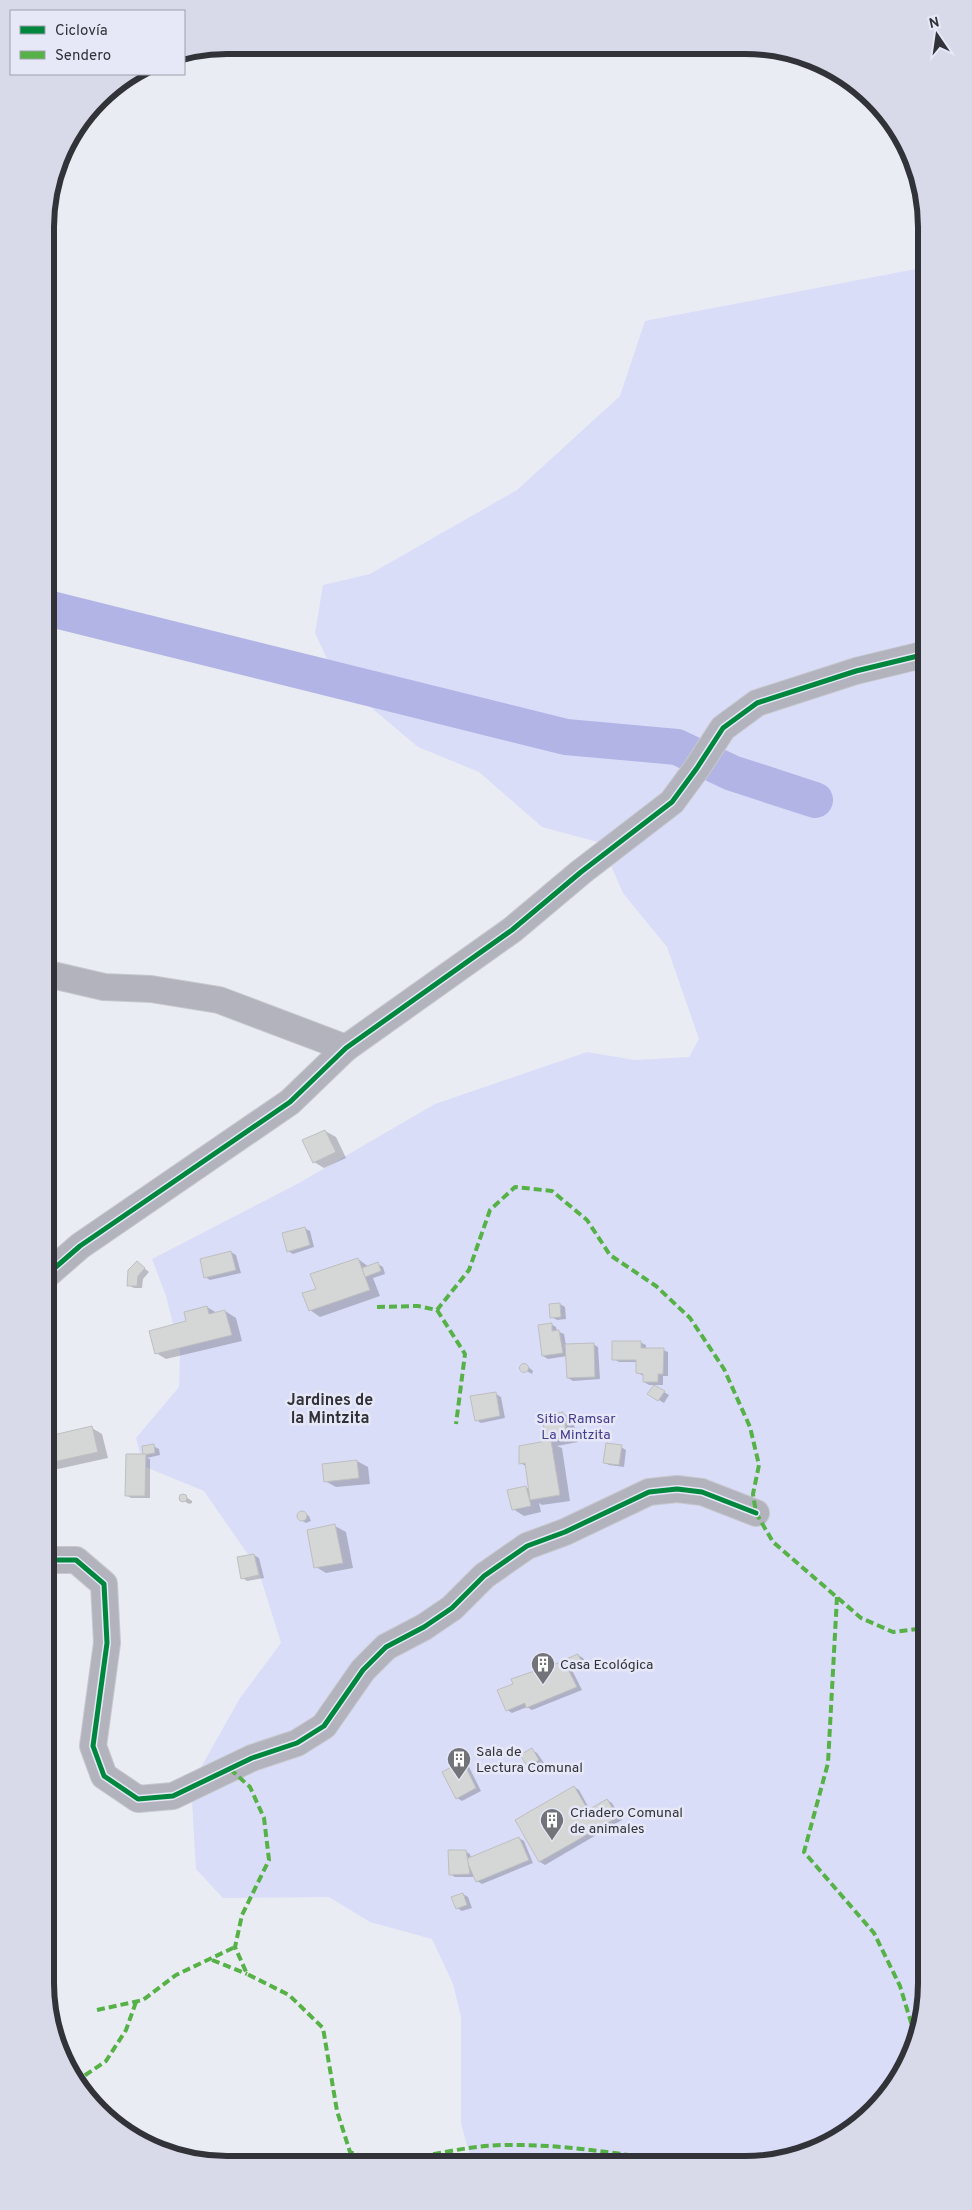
<svg xmlns="http://www.w3.org/2000/svg" width="972" height="2210" viewBox="0 0 972 2210" font-family="Overpass,sans-serif">
<style>
.green{fill:#daddf8}
.shadow{fill:#0003}
.lines{fill:none;stroke-linecap:round;stroke-linejoin:round}
.canal{stroke:#b1b4e5;stroke-width:36}
.building{fill:#d5d7d7;stroke:#bdbfc0}
.minor-casing{stroke:#c6c8ce;stroke-width:28}
.minor{stroke:#b2b3bd;stroke-width:26}
.quiet{stroke:#56b246;stroke-width:4;stroke-dasharray:8 4;stroke-linecap:butt}
.cycleway-casing{stroke:#e6e8f8;stroke-width:8}
.cycleway{stroke:#00873e;stroke-width:5}
.labels{text-anchor:middle;stroke-width:5;stroke-linejoin:round;paint-order:stroke}
.park-label{font-size:14px;fill:#423d8d;stroke:#e6e8f8}
.poi-label{font-size:14px;fill:#323339;stroke:#e6e8f8;text-anchor:start}
.quarter-label{font-size:16px;font-weight:bold;fill:#323339;stroke:#e6e8f8}
.rim{fill:none;stroke:#323339;stroke-width:6}
</style>
<rect width="100%" height="100%" fill="#eaecf4"/>
<polygon class="green" points="921,268 927,1995 913,2053 889,2094 846,2135 792,2159 471,2160 461,2123 461,2017 453,1984 432,1939 370,1922 329,1897 223,1898 196,1869 191,1785 240,1698 281,1643 258,1569 204,1491 143,1466 136,1438 179,1387 180,1352 166,1296 152,1259 299,1183 435,1104 587,1052 635,1060 689,1057 699,1039 667,947 623,893 601,843 542,827 479,772 418,747 336,678 315,633 323,585 370,574 517,490 620,396 645,321"/>
<g class="shadow">
<polygon points="325,1131 336,1137 346,1158 324,1168 314,1162"/>
<polygon points="304,1228 310,1231 314,1247 293,1254 288,1251"/>
<polygon points="231,1252 236,1255 241,1273 210,1280 205,1277"/>
<polygon points="358,1259 369,1267 378,1264 383,1267 385,1274 373,1278 380,1296 320,1317 310,1310 317,1289"/>
<polygon points="137,1262 149,1272 143,1279 142,1288 134,1288 128,1285"/>
<polygon points="560,1304 565,1307 566,1319 557,1320 552,1317"/>
<polygon points="207,1307 217,1313 225,1311 236,1318 242,1341 166,1359 156,1353"/>
<polygon points="551,1324 556,1327 557,1331 564,1334 566,1345 593,1344 598,1347 600,1379 573,1381 568,1378 567,1356 548,1359 543,1356"/>
<polygon points="640,1342 646,1345 646,1350 663,1350 668,1352 668,1376 663,1376 663,1385 649,1385 644,1382 644,1376 637,1373 638,1362 619,1362 614,1359"/>
<polygon points="525,1364 533,1371 532,1374 521,1368"/>
<polygon points="654,1386 669,1395 664,1403 649,1394"/>
<polygon points="496,1394 501,1397 505,1418 481,1423 476,1420"/>
<polygon points="563,1413 573,1420 578,1442 557,1446 562,1448 570,1501 542,1505 539,1503 541,1512 524,1516 513,1509 526,1487 530,1490 526,1466 520,1463 520,1447 552,1442 547,1439"/>
<polygon points="92,1428 102,1434 108,1458 58,1469 49,1464 49,1437"/>
<polygon points="153,1446 159,1449 160,1455 147,1458 150,1459 150,1498 131,1498 126,1495 145,1456 144,1447"/>
<polygon points="621,1447 626,1450 624,1467 609,1465 604,1462"/>
<polygon points="357,1461 368,1467 370,1484 336,1487 325,1481"/>
<polygon points="183,1495 192,1501 192,1503 189,1504 184,1501 181,1498"/>
<polygon points="304,1513 309,1516 311,1521 306,1523 298,1518 298,1514"/>
<polygon points="335,1526 346,1532 353,1568 326,1573 316,1567"/>
<polygon points="254,1555 259,1558 264,1578 247,1581 242,1578 238,1558"/>
<polygon points="578,1655 583,1658 587,1665 576,1670 570,1666 582,1690 532,1710 527,1707 512,1713 507,1710 564,1662 571,1666"/>
<polygon points="532,1750 537,1753 544,1763 534,1769 529,1766"/>
<polygon points="463,1762 468,1765 481,1791 462,1801 457,1798"/>
<polygon points="574,1787 579,1790 590,1810 607,1800 612,1803 622,1820 545,1865 540,1862 517,1820"/>
<polygon points="519,1838 524,1841 533,1863 482,1884 477,1881 475,1877 455,1877 450,1874 465,1851 470,1854 471,1858"/>
<polygon points="463,1894 468,1897 472,1908 462,1911 457,1908"/>
</g>
<g class="lines">
<polyline class="canal" points="47,608 566,737 677,747 732,773 815,800"/>
</g>
<g class="building">
<polygon points="325,1130 336,1152 313,1163 302,1140"/>
<polygon points="305,1227 310,1245 287,1252 282,1233"/>
<polygon points="231,1251 236,1270 204,1278 200,1259"/>
<polygon points="358,1258 370,1290 309,1311 302,1293 316,1289 310,1274"/>
<polygon points="137,1261 145,1268 138,1276 137,1286 127,1286 128,1270"/>
<polygon points="378,1262 381,1271 365,1277 362,1268"/>
<polygon points="560,1303 561,1317 550,1318 549,1304"/>
<polygon points="207,1306 209,1314 225,1310 232,1335 155,1354 149,1331 186,1321 184,1312"/>
<polygon points="552,1323 552,1331 559,1330 563,1353 542,1356 538,1325"/>
<polygon points="612,1341 641,1341 641,1348 664,1348 663,1374 658,1374 658,1382 643,1382 643,1374 636,1373 636,1360 612,1360"/>
<polygon points="594,1343 595,1377 567,1378 565,1344"/>
<circle cx="524" cy="1368" r="4.5"/>
<polygon points="654,1385 665,1391 658,1401 647,1394"/>
<polygon points="496,1392 500,1416 475,1421 470,1396"/>
<polygon points="563,1412 567,1436 546,1440 542,1416"/>
<polygon points="92,1426 98,1452 49,1463 49,1436"/>
<polygon points="546,1441 551,1441 560,1495 530,1500 525,1463 519,1464 519,1446"/>
<polygon points="606,1443 622,1445 619,1465 603,1463"/>
<polygon points="154,1444 155,1453 143,1455 142,1446"/>
<polygon points="126,1454 146,1454 145,1496 125,1496"/>
<polygon points="357,1460 359,1478 324,1482 322,1464"/>
<polygon points="526,1486 531,1506 512,1510 507,1490"/>
<circle cx="183" cy="1498" r="4"/>
<circle cx="302" cy="1516" r="5"/>
<polygon points="335,1524 343,1563 314,1568 307,1530"/>
<polygon points="254,1554 259,1575 241,1579 237,1557"/>
<polygon points="578,1654 582,1663 570,1668 566,1659"/>
<polygon points="564,1661 577,1687 526,1708 525,1703 506,1711 497,1690 513,1684 511,1679"/>
<polygon points="532,1748 539,1760 528,1767 520,1755"/>
<polygon points="463,1761 476,1788 456,1799 442,1772"/>
<polygon points="574,1786 588,1810 607,1799 618,1817 539,1862 515,1820"/>
<polygon points="519,1837 529,1860 476,1882 466,1859"/>
<polygon points="448,1850 466,1850 470,1874 449,1875"/>
<polygon points="463,1893 467,1905 456,1909 451,1897"/>
</g>
<g class="lines">
<g class="minor-casing">
<g id="minor">
<polyline points="48,974 104,987 151,989 219,1000 346,1048"/>
<polyline points="49,1273 80,1246 290,1102 346,1048 512,930 581,872 672,802 697,768 723,728 757,703 856,671 922,655"/>
<polyline points="50,1560 76,1560 104,1584 107,1643 93,1746 104,1776 138,1799 173,1796 252,1758 297,1743 324,1726 363,1670 386,1647 424,1627 452,1608 484,1576 527,1546 565,1532 649,1492 677,1489 702,1492 756,1513"/>
</g>
</g>
<use href="#minor" class="minor"/>
<g class="quiet">
<polyline points="377,1307 418,1306 437,1310 469,1270 490,1210 515,1187 552,1191 587,1220 610,1255 656,1286 690,1318 724,1369 750,1427 759,1465 753,1494 756,1513 773,1542 861,1618 893,1632 925,1628"/>
<polyline points="437,1310 465,1354 456,1424"/>
<polyline points="837,1597 828,1763 804,1852 874,1933 900,1986 916,2039"/>
<polyline points="230,1769 250,1787 264,1818 269,1860 242,1915 235,1947 247,1974 289,1995 323,2028 337,2111 350,2152 374,2161"/>
<polyline points="212,1960 247,1974"/>
<polyline points="97,2010 143,2000 176,1975 235,1947"/>
<polyline points="75,2082 106,2061 126,2030 136,2002"/>
<path d="M398 2161C436 2154 476 2144 515 2145 562 2145 609 2152 655 2159"/>
</g>
<g class="cycleway-casing">
<g id="cycleway">
<polyline points="49,1273 80,1246 290,1102 346,1048 512,930 581,872 672,802 697,768 723,728 757,703 856,671 922,655"/>
<polyline points="50,1560 76,1560 104,1584 107,1643 93,1746 104,1776 138,1799 173,1796 252,1758 297,1743 324,1726 363,1670 386,1647 424,1627 452,1608 484,1576 527,1546 565,1532 649,1492 677,1489 702,1492 756,1513"/>
</g>
</g>
<use href="#cycleway" class="cycleway"/>
</g>
<defs>
<g id="building-pin" transform="scale(1.25)"><path d="M0 17L-7.5 6A9.5 9.5 0 1 1 7.5 6Z" fill="#72747a" stroke="#e6e8f8"/><path d="M-4-6H4V6H1V3H-1V6H-4ZM-2.5-4.3h1.7v1.8h-1.7ZM.8-4.3h1.7v1.8H.8ZM-2.5-1h1.7V.8h-1.7ZM.8-1h1.7V.8H.8Z" fill="#fff"/></g>
</defs>
<g fill-rule="evenodd">
<use href="#building-pin" x="543" y="1664"/>
<use href="#building-pin" x="459" y="1759"/>
<use href="#building-pin" x="552" y="1820"/>
</g>
<g class="labels">
<g class="park-label">
<text x="576" y="1423">Sitio Ramsar<tspan x="576" dy="16">La Mintzita</tspan></text>
</g>
<g class="poi-label">
<text x="560" y="1669">Casa Ecológica</text>
<text x="476" y="1756">Sala de<tspan x="476" dy="16">Lectura Comunal</tspan></text>
<text x="570" y="1817">Criadero Comunal<tspan x="570" dy="16">de animales</tspan></text>
</g>
<g class="quarter-label">
<text x="330" y="1405">Jardines de<tspan x="330" dy="18">la Mintzita</tspan></text>
</g>
</g>
<path d="M0 0H972V2210H0ZM227 54H745A173 173 0 0 1 918 227V1983A173 173 0 0 1 745 2156H227A173 173 0 0 1 54 1983V227A173 173 0 0 1 227 54Z" fill="#d8dae9" fill-rule="evenodd"/>
<path class="rim" d="M227 54H745A173 173 0 0 1 918 227V1983A173 173 0 0 1 745 2156H227A173 173 0 0 1 54 1983V227A173 173 0 0 1 227 54Z"/>
<rect x="10" y="10" width="175" height="65" fill="#e6e8f8" stroke="#9ea0ac"/>
<rect x="20" y="26" width="25" height="8" fill="#00873e" stroke="#9ea0ac"/>
<text x="55" y="35" font-size="15" fill="#323339">Ciclovía</text>
<rect x="20" y="51" width="25" height="8" fill="#56b246" stroke="#9ea0ac"/>
<text x="55" y="60" font-size="15" fill="#323339">Sendero</text>
<g transform="translate(937 35) rotate(347)" stroke="#e6e8f8" stroke-width="4" paint-order="stroke">
<path d="M0-4L9 19L0 12L-9 19Z" fill="#323339"/>
<text y="-8" font-size="14" font-weight="bold" text-anchor="middle" fill="#323339">N</text>
</g>
</svg>
